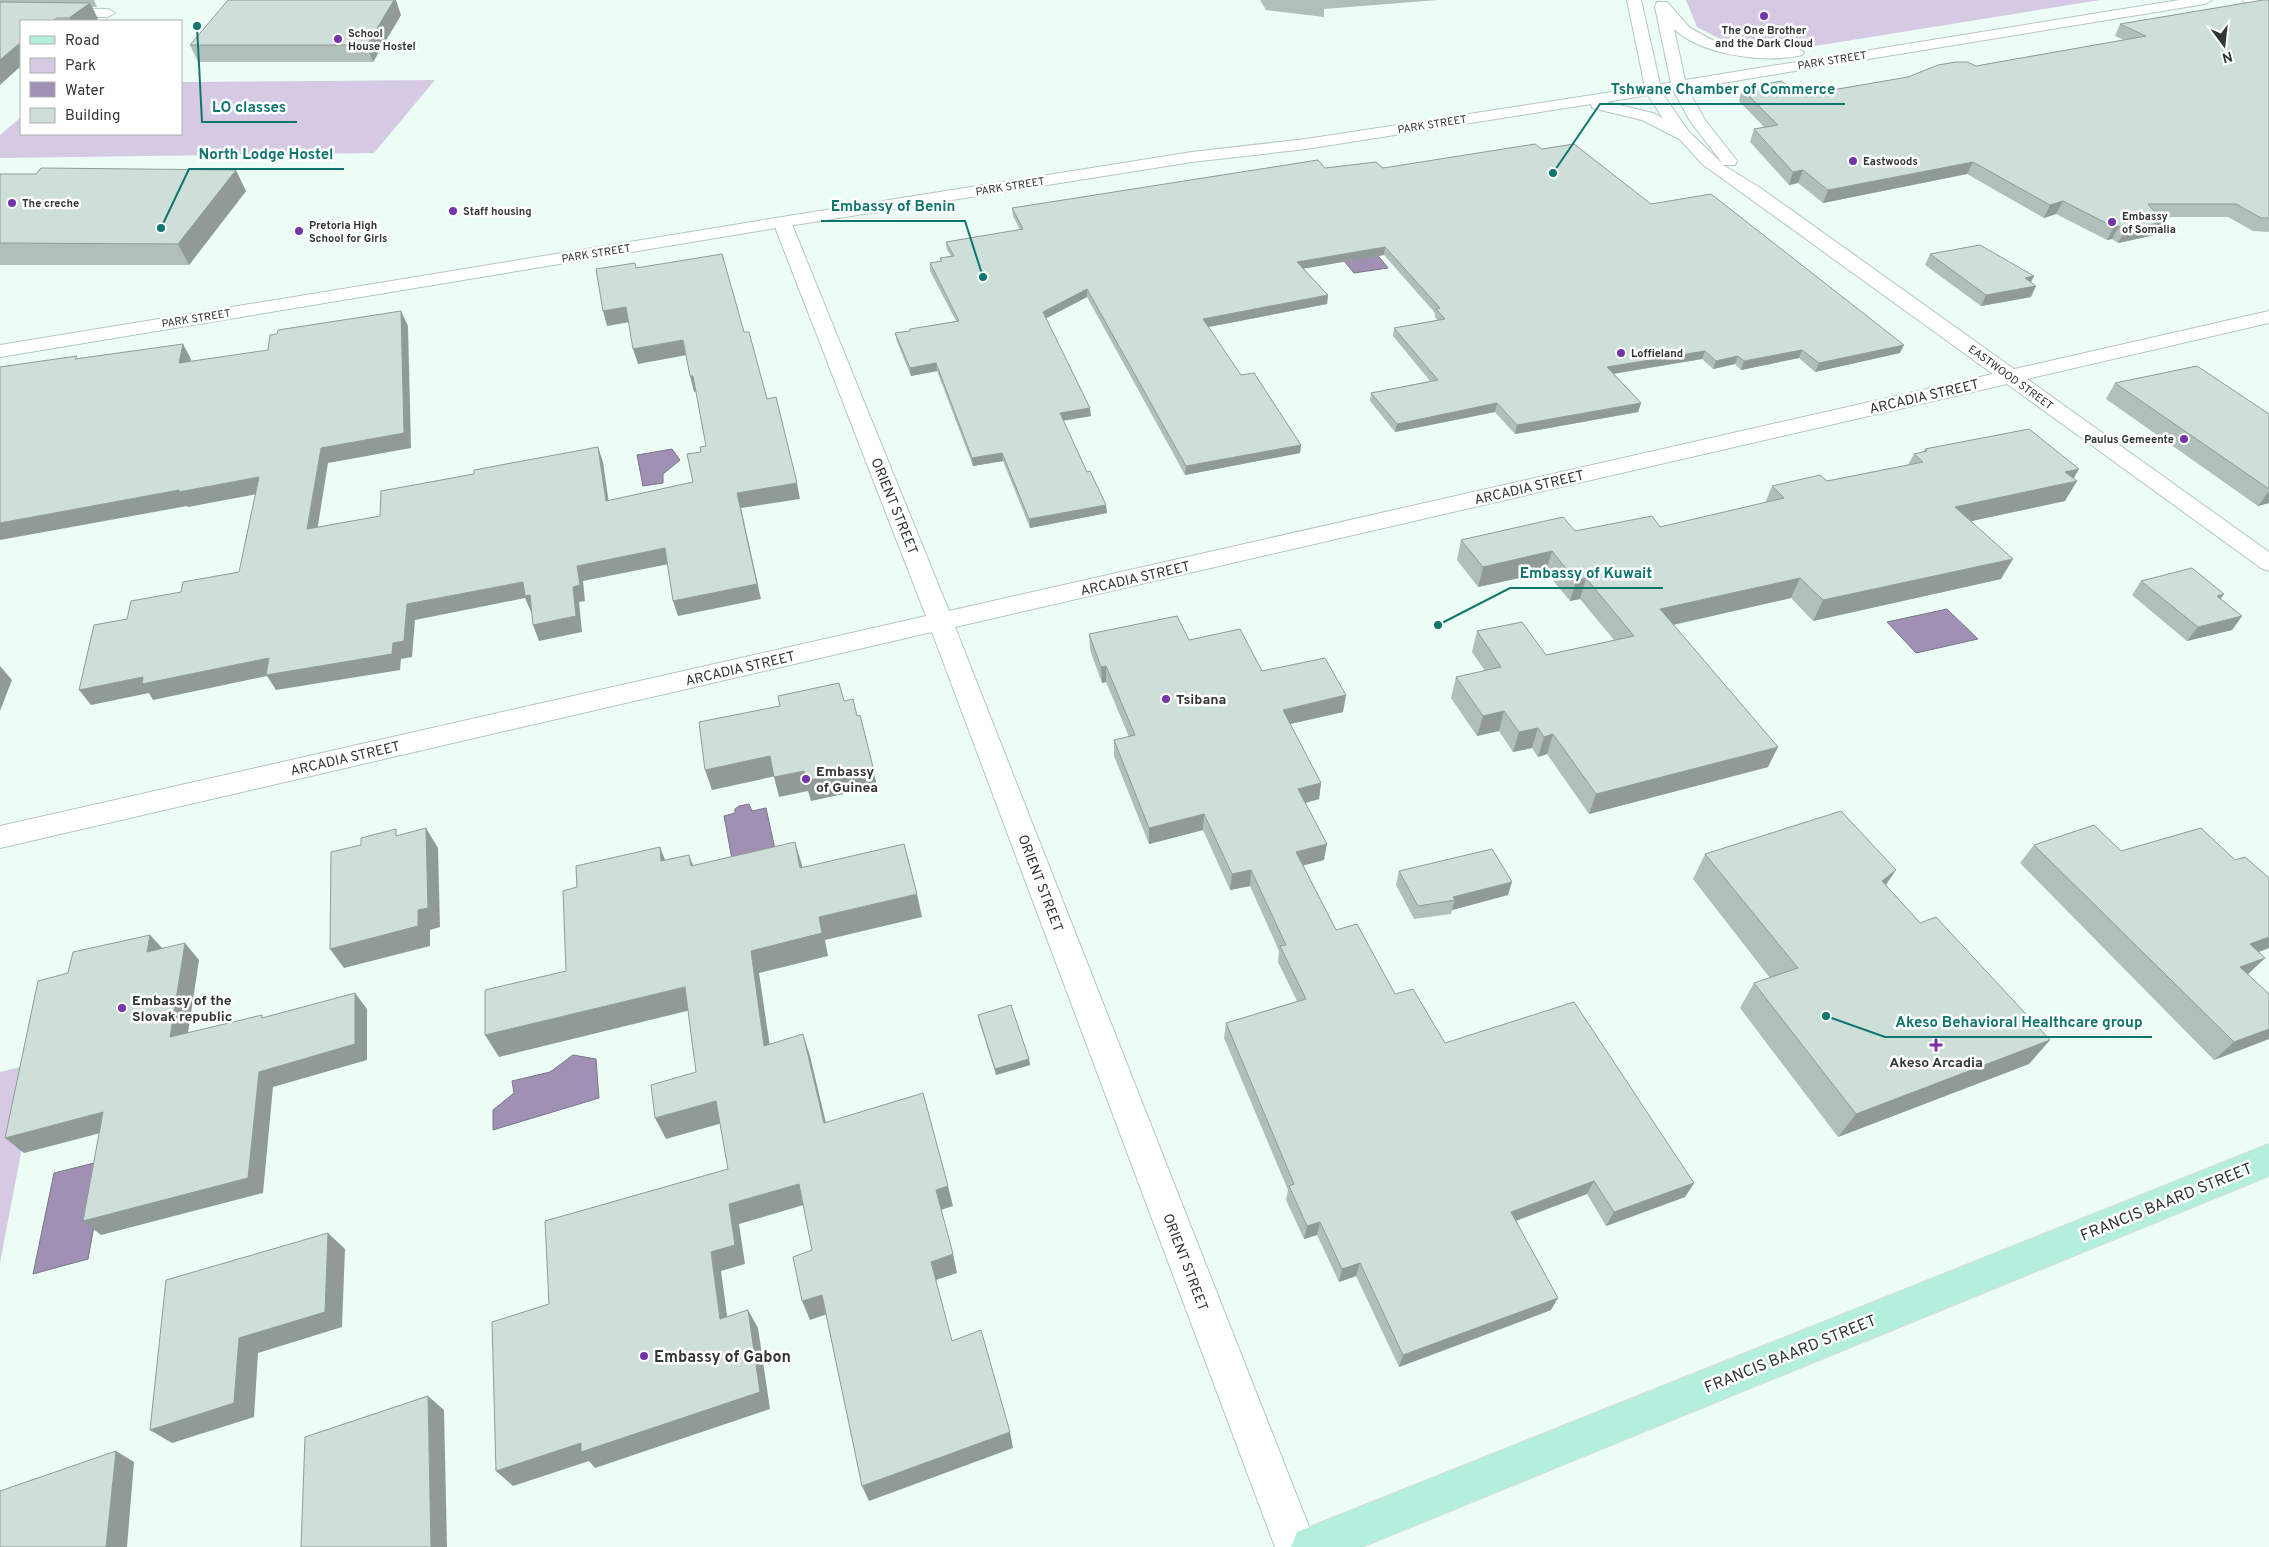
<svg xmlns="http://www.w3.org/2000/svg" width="2269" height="1547" viewBox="0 0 2269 1547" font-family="Overpass,sans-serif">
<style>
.green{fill:#d5c9e4}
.water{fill:#a090b4;stroke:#7e758e}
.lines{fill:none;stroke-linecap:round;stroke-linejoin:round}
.street-casing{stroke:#b5c6c0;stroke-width:2}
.secondary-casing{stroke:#b5c6c0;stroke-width:2}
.primary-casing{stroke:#dadbda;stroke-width:2}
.street{fill:#fff;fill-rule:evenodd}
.secondary{fill:#fff;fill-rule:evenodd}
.primary{fill:#b4efdd;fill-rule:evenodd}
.wall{fill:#b1bfba}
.shaded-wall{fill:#909b97}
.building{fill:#ceded8;stroke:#909b97}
.poi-dot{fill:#7435aa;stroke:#fff;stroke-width:2}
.labels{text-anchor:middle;stroke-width:5;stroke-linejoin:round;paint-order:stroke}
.far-poi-label{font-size:11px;font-weight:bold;fill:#303734;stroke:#fff;text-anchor:start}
.far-street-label{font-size:11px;fill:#303734;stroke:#fff}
.street-label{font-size:14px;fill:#303734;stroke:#fff}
.poi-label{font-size:14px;font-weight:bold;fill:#303734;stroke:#fff;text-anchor:start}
.near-street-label{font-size:16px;fill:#303734;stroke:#fff}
.near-poi-label{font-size:16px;font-weight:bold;fill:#303734;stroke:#fff;text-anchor:start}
.leader{fill:none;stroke:#0f766e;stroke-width:2}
.callout-dot{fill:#0f766e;stroke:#fff;stroke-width:2}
.callout-label{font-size:15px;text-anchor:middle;font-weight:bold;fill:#0f766e;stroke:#fff;stroke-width:5;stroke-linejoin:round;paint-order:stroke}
</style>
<rect width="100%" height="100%" fill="#ecfdf6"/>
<g class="green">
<polygon points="1686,0 2100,0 1815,46 1782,47 1728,43 1697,27"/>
<polygon points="435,80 374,153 0,158 0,135 21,117 21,134 181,134 181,82"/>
<polygon points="38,1063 0,1263 0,1072"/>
</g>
<g class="water">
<polygon points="1375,252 1388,268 1354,273 1344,261"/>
<polygon points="672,449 680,460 663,474 663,483 643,486 637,455"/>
<polygon points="1947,609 1978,639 1916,653 1887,622"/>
<polygon points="749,804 752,811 766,808 777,858 734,870 724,816 735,813 735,809 739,806"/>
<polygon points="573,1055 596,1059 599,1098 493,1130 493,1110 514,1093 512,1081 550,1072"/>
<polygon points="106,1160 88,1259 33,1274 54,1173"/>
</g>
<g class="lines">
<g class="street-casing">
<g id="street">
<polygon points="2243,0 2269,0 2269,8 2245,3"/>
<polygon points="0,8 108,9 115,13 108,17 0,16"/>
<polygon points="1679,81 1684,83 1705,120 1737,161 1735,165 1723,165 1759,187 2014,369 2269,311 2269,323 2027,379 2269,552 2269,571 2261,568 2007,384 955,627 1317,1547 1275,1547 932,632 0,848 0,826 926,616 773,222 776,218 788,218 791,222 949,611 1993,374 1702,164 1667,125 1645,90 1648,87 1658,87 1689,132 1723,164 1690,121 1671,86 1674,83"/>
</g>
</g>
<g class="secondary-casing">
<path id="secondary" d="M1627 0H1641L1660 84 1671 83 1655 7 1657 2H1667L1690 28 1714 41 1754 48H1797L1804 52 1802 55C1766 64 1701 55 1674 29L1685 80 2179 0H2212L2205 4 1606 102 1653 113 1691 134 1693 137 1691 140 1685 142 1642 120 1592 108 1591 104 1306 149 1192 162 782 227 0 357V345L782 217 1192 152 1306 139 1645 87Z"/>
</g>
<g class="primary-casing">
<polygon id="primary" points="2269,1144 2269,1176 1362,1547 1291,1547 1297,1532 1312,1526"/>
</g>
<use href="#street" class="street"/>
<use href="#secondary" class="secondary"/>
<use href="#primary" class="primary"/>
</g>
<g class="wall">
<polygon points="0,0 94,0 97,7 92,7 98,19 94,21 21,21 0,85"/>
<polygon points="1260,0 1438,0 1324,9 1324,17 1266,10"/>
<polygon points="2269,0 2269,232 2253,231 2228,217 2159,217 2163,222 2155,235 2118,243 2112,239 2107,240 2056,214 2044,218 1967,174 1823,203 1798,183 1789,185 1750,142 1754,129 1764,127 1739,101 1742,89 1803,95 1976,66 2124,40 2115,36 2120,24"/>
<polygon points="401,15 373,62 198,62 190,45"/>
<polygon points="1542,149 1651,204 1900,353 1815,372 1799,358 1741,370 1735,364 1713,369 1702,359 1614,374 1641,403 1638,412 1515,434 1495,412 1395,432 1370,401 1371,393 1430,381 1393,336 1394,328 1437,320 1435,317 1435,313 1384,255 1303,268 1328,295 1327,304 1208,327 1241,375 1301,445 1300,453 1185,475 1087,297 1046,318 1091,416 1063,421 1087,472 1106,505 1107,513 1030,528 1003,461 973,466 937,371 911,376 897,342 895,333 910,331 956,321 930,271 930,263 941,262 940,258 951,256 947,250 946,242 1020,230 1013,216 1012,208 1325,168 1383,168"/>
<polygon points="0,174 246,191 189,265 0,265"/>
<polygon points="1930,254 2034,276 2031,282 2031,297 1981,306 1925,265"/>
<polygon points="2115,383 2269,414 2269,503 2258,506 2106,399"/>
<polygon points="1925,449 2073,478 2065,501 1971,521 2001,579 1813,621 1791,598 1674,625 1768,767 1589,814 1547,754 1538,757 1532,748 1513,752 1499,731 1477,736 1451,698 1456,677 1485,671 1472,652 1477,631 1546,655 1614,640 1580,599 1570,601 1546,572 1478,587 1457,560 1461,540 1575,531 1660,527 1765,503 1772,486 1827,481 1908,465 1914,454 1924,452"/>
<polygon points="2141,581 2221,599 2242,616 2232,630 2187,641 2132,595"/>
<polygon points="1089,634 1189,640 1262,671 1343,712 1290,724 1321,783 1319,799 1306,803 1324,860 1303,865 1336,930 1395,994 1445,1043 1694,1183 1685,1197 1606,1226 1587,1194 1516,1221 1551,1310 1399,1367 1356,1276 1339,1282 1317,1235 1304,1239 1286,1200 1288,1190 1224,1038 1226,1023 1297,1001 1278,962 1279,951 1250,886 1230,890 1203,830 1149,844 1114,756 1114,740 1129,737 1106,682 1102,683 1090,650"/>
<polygon points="2034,845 2235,860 2269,948 2259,952 2265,958 2248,974 2269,1039 2214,1060 2020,863"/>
<polygon points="1705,854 1886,885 1920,923 2050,1040 2029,1064 1838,1137 1740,1008 1754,983 1770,978 1693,879"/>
<polygon points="1399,871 1508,895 1452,910 1451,914 1414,919 1396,885"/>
<polygon points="978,1015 1029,1059 1030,1065 996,1075 979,1021"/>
</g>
<g class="shaded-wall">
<polygon points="394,0 396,0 401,15 373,62 367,45"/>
<polygon points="90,3 98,19 94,21 71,21 69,18"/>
<polygon points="21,42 21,66 0,85 0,60"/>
<polygon points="1973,162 1967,174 1823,203 1828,190"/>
<polygon points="236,170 246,191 189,265 178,244"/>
<polygon points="1803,170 1798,183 1789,185 1793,172"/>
<polygon points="2063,201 2056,214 2044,218 2050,205"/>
<polygon points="2163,222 2155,235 2118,243 2125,230"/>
<polygon points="2119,226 2112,239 2107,240 2114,227"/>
<polygon points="1385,247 1384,255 1296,270 1297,262"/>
<polygon points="2034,276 2028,287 2036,286 2031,297 1981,306 1986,295 2025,278"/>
<polygon points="1087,289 1087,297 1043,320 1043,312"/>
<polygon points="1328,295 1327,304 1203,328 1203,319"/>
<polygon points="626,307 630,322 607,326 603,311"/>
<polygon points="401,311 408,326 411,448 328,463 315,544 307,529 321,448"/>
<polygon points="683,340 687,355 638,364 633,349"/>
<polygon points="183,344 191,359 188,378 179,363"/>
<polygon points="1904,345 1900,353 1815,372 1819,363"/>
<polygon points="1802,350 1799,358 1741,370 1744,361"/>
<polygon points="1705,351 1702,359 1605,375 1607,367"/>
<polygon points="1738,356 1735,364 1713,369 1716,361"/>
<polygon points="936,363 937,371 911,376 910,368"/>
<polygon points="690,376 693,376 697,391 694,392"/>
<polygon points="1497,403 1495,412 1395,432 1397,424"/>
<polygon points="1641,403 1638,412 1515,434 1517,425"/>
<polygon points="1090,408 1091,416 1060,421 1060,413"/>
<polygon points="1301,445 1300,453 1185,475 1186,466"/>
<polygon points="598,447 603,462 611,517 606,501"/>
<polygon points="1002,453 1003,461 973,466 972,458"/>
<polygon points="2079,469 2071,483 2077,481 2065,501 1944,527 1955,507 2065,472"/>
<polygon points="259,477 268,492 188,507 187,506 0,540 0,523 179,490"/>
<polygon points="797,483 800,499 741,508 761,599 678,616 673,601 737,493"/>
<polygon points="2269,491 2269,503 2258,506"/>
<polygon points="1106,505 1107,513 1030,528 1029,519"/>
<polygon points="665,548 669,564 583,581 585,601 579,602 582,632 539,641 533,625 573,587 577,566"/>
<polygon points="1552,551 1546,572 1478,587 1483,567"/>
<polygon points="2013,559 2001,579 1813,621 1823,600"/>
<polygon points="1586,578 1580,599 1570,601 1576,581"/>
<polygon points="1800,578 1791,598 1653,629 1660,609"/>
<polygon points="523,582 530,595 537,611 531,612 525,598 415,620 412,657 401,659 400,670 276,690 267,676 153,700 149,693 91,705 79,690 143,677 269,658 393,643 407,604"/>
<polygon points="2224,594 2214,608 2217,596"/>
<polygon points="2242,616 2232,630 2187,641 2198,627"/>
<polygon points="0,666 12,680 0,711"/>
<polygon points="1106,666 1106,682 1102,683 1101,667"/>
<polygon points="1346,695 1343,712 1281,726 1283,710"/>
<polygon points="1504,711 1499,731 1477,736 1483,716"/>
<polygon points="1538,728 1532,748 1513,752 1519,732"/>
<polygon points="1553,734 1547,754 1538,757 1544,737"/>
<polygon points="1778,747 1768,767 1589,814 1596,794"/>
<polygon points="770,756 776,776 712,790 705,770"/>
<polygon points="873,767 877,787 811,801 808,791 779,797 774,777 804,771"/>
<polygon points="1321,783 1319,799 1296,805 1298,789"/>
<polygon points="1204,814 1203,830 1149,844 1149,828"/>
<polygon points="426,828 438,848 440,927 430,930 430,946 344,968 330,949 418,910"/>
<polygon points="795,842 802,865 806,892 800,868"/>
<polygon points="1327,844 1324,860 1294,868 1296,852"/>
<polygon points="660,847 669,870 661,861"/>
<polygon points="689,855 698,878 691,866"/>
<polygon points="1251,870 1250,886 1230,890 1232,874"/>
<polygon points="1896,870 1879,895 1882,881"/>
<polygon points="1512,882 1508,895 1452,910 1455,900 1453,897"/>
<polygon points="917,894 922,917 825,940 828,956 759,973 773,1067 764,1046 751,951 819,917"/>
<polygon points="150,935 165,951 147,952"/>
<polygon points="2269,937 2269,948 2231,962 2250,944"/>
<polygon points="185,943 199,960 185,1053 170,1037"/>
<polygon points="2265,958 2246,976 2240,967"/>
<polygon points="685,987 695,1009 499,1057 485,1035"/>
<polygon points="355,993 367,1009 367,1060 273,1087 263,1193 101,1235 83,1221 259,1072"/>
<polygon points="2269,1029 2269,1039 2214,1060 2234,1042"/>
<polygon points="803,1034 810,1056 831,1144 824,1123"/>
<polygon points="2050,1040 2029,1064 1838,1137 1856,1114"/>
<polygon points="1029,1059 1030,1065 996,1075 995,1069"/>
<polygon points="716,1101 726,1122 666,1139 655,1118"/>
<polygon points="103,1112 120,1128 24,1153 5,1138"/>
<polygon points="1594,1181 1587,1194 1504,1225 1511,1212"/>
<polygon points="1694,1183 1685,1197 1606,1226 1614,1212"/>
<polygon points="799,1184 807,1204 739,1224 745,1264 721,1271 730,1337 720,1319 711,1252 729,1204"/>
<polygon points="948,1186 953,1206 941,1210 936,1190"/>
<polygon points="1320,1222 1317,1235 1304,1239 1307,1226"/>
<polygon points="328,1233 345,1249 342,1327 258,1353 254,1417 172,1443 150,1430 239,1338"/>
<polygon points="953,1254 957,1273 936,1280 931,1262"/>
<polygon points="1360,1263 1356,1276 1339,1282 1342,1269"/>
<polygon points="822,1295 830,1313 810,1320 802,1301"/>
<polygon points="1558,1298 1551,1310 1399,1367 1403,1355"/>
<polygon points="748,1310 758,1328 770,1409 595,1468 589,1461 513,1486 496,1471"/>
<polygon points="428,1396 444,1410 447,1547 431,1547"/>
<polygon points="1010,1432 1013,1448 869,1501 862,1486"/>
<polygon points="116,1451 134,1462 127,1547 106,1547"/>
</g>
<g class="building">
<polygon points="228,0 394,0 367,45 190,45"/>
<polygon points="2263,0 2269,0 2269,218 2261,218 2236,204 2148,204 2163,222 2125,230 2119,226 2114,227 2063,201 2050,205 1973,162 1828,190 1803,170 1793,172 1754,129 1778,125 1742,89 1781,81 1803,95 1908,77 1938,65 1956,62 1967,62 1976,66 2146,36 2120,24"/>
<polygon points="0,2 90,3 69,18 57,18 52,21 21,21 21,42 0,60"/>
<polygon points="1535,144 1542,149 1574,144 1651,204 1711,194 1904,345 1819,363 1802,350 1744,361 1738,356 1716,361 1705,351 1607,367 1641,403 1517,425 1497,403 1397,424 1371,393 1438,380 1394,328 1445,319 1436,309 1440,308 1385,247 1297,262 1328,295 1203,319 1241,375 1254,373 1301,445 1186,466 1087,289 1043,312 1090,408 1060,413 1087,472 1090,471 1106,505 1029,519 1002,453 972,458 936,363 910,368 895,333 910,331 910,329 959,321 930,263 942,261 940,258 954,256 946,242 1023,229 1012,208 1318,160 1325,168 1376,162 1383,168"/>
<polygon points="41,168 236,170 178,244 0,243 0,174 36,174"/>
<polygon points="1980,245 2034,276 2025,278 2036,286 1986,295 1930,254"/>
<polygon points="722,254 744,332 749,332 767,399 776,397 797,483 737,493 757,584 673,601 665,548 577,566 580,585 573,587 576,616 533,625 530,595 525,596 523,582 407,604 404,641 393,643 392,654 266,675 269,658 142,684 143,677 79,690 94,625 127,619 131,601 181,592 183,582 239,572 259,477 179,492 179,490 0,523 0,367 77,356 75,359 183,344 179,363 268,350 270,335 277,334 278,330 401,311 404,433 321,448 307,529 380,516 381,491 474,474 474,470 598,447 606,501 693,482 687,454 701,452 700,447 706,446 693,376 690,376 683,340 633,349 626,307 603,311 596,269 635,263 636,268"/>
<polygon points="2197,366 2269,414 2269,489 2115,383"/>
<polygon points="2029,429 2079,469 2065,472 2077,481 1955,507 2013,559 1823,600 1800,578 1660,609 1778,747 1596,794 1553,734 1544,737 1538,728 1519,732 1504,711 1483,716 1456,677 1501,667 1477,631 1522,622 1546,655 1634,636 1586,578 1576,581 1552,551 1483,567 1461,540 1563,517 1575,531 1652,516 1660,527 1784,498 1772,486 1820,475 1827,481 1923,462 1914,454 1927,451 1925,449"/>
<polygon points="2192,568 2224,594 2217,596 2242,616 2198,627 2141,581"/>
<polygon points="1177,616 1189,640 1240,629 1262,671 1325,658 1346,695 1283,710 1321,783 1298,789 1327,844 1296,852 1336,930 1357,924 1395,994 1413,989 1445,1043 1574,1002 1694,1183 1614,1212 1594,1181 1511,1212 1558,1298 1403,1355 1360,1263 1342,1269 1320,1222 1307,1226 1289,1186 1294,1184 1226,1023 1306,999 1280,946 1286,945 1251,870 1232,874 1204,814 1149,828 1114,740 1135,735 1106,666 1101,667 1089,634"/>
<polygon points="839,683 844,701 853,699 857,716 860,715 873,767 806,781 804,771 774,777 770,756 705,770 699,722 780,706 778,696"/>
<polygon points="1841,811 1896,870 1882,881 1920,923 1936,917 2050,1040 1856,1114 1754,983 1798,968 1705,854"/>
<polygon points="2094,825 2121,851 2201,828 2235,860 2245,857 2269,878 2269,937 2250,944 2265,958 2240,967 2269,994 2269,1029 2234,1042 2034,845"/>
<polygon points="426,828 428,908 418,910 418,926 330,949 331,852 361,845 361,838 396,829 396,836"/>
<polygon points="795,842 800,868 904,844 917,894 819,917 822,933 751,951 764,1046 803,1034 824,1123 923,1093 948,1186 936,1190 953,1254 931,1262 952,1341 981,1330 1010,1432 862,1486 822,1295 802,1301 793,1257 812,1250 799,1184 729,1204 735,1245 711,1252 720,1319 748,1310 760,1392 581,1452 581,1443 496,1471 492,1322 549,1304 545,1221 728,1169 716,1101 655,1118 651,1085 696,1072 685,987 485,1035 485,990 566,971 563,891 577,887 576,866 660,847 661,861 689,855 691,866"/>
<polygon points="1492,849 1512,882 1453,897 1455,900 1418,906 1399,871"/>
<polygon points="150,935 147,952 185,943 170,1037 262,1015 262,1018 355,993 355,1044 259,1072 248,1178 83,1221 103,1112 5,1138 38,981 68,973 73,952"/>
<polygon points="1011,1005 1029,1059 995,1069 978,1015"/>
<polygon points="328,1233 325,1312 239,1338 234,1403 150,1430 166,1280"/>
<polygon points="428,1396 431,1547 301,1547 305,1437"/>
<polygon points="116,1451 106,1547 0,1547 0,1491"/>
</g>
<g class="poi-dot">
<circle cx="1764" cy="16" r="5"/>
<circle cx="338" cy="39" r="5"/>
<circle cx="1853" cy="161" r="5"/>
<circle cx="12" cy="203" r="5"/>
<circle cx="453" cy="211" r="5"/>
<circle cx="2112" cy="222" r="5"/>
<circle cx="299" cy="231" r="5"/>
<circle cx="1621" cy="353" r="5"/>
<circle cx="2184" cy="439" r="5"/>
<circle cx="1166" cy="699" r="5"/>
<circle cx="806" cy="779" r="5"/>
<circle cx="122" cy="1008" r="5"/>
<path d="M1933.5 1037.5h5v5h5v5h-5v5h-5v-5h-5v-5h5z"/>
<circle cx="644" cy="1356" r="5"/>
</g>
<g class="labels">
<g class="far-poi-label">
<text x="1764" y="34" text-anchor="middle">The One Brother<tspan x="1764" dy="13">and the Dark Cloud</tspan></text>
<text x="348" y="37">School<tspan x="348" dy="13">House Hostel</tspan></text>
<text x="1863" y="165">Eastwoods</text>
<text x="22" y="207">The creche</text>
<text x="463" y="215">Staff housing</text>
<text x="2122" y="220">Embassy<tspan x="2122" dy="13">of Somalia</tspan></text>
<text x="309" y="229">Pretoria High<tspan x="309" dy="13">School for Girls</tspan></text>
<text x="1631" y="357">Loffieland</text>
<text x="2174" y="443" text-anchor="end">Paulus Gemeente</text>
</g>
<g class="far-street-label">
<text transform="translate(1832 60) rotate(-9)" y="4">PARK STREET</text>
<text transform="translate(1432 124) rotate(-9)" y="4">PARK STREET</text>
<text transform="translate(1010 186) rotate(-9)" y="4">PARK STREET</text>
<text transform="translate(596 253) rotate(-9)" y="4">PARK STREET</text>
<text transform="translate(196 318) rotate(-9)" y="4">PARK STREET</text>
<text transform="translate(2011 377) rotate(36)" y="4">EASTWOOD STREET</text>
</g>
<g class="street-label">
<text transform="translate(1924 396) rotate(-13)" y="5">ARCADIA STREET</text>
<text transform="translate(1529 487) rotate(-13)" y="5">ARCADIA STREET</text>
<text transform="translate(895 506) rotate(68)" y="5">ORIENT STREET</text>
<text transform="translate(1135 578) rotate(-13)" y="5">ARCADIA STREET</text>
<text transform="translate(740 668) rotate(-13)" y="5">ARCADIA STREET</text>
<text transform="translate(345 758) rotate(-13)" y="5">ARCADIA STREET</text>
<text transform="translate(1041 883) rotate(69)" y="5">ORIENT STREET</text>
<text transform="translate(1186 1262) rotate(69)" y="5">ORIENT STREET</text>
</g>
<g class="poi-label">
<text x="1176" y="704">Tsibana</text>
<text x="816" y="776">Embassy<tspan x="816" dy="16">of Guinea</tspan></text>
<text x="132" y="1005">Embassy of the<tspan x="132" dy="16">Slovak republic</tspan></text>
<text x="1936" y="1067" text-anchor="middle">Akeso Arcadia</text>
</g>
<g class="near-street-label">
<text transform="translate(2166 1201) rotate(-22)" y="6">FRANCIS BAARD STREET</text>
<text transform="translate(1790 1353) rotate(-22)" y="6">FRANCIS BAARD STREET</text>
</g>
<g class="near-poi-label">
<text x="654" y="1362">Embassy of Gabon</text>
</g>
</g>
<path class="leader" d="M1553 173L1600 104H1845M197 26L202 122H297M161 228L189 169H344M983 277L965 221H821M1438 625L1510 588H1663M1826 1016L1885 1037H2152"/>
<g class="callout-dot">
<circle cx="1553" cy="173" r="5"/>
<circle cx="197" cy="26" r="5"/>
<circle cx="161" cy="228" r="5"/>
<circle cx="983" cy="277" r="5"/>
<circle cx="1438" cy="625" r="5"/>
<circle cx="1826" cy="1016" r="5"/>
</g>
<g class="callout-label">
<text x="1723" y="94">Tshwane Chamber of Commerce</text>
<text x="249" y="112">LO classes</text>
<text x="266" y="159">North Lodge Hostel</text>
<text x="893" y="211">Embassy of Benin</text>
<text x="1586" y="578">Embassy of Kuwait</text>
<text x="2019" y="1027">Akeso Behavioral Healthcare group</text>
</g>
<rect x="20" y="20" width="162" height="115" fill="#ffffff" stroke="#acafae"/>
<rect x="30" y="36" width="25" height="8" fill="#b4efdd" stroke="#acafae"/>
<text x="65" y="45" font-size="15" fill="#303734">Road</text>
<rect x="30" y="58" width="25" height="15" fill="#d5c9e4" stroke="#acafae"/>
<text x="65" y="70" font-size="15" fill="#303734">Park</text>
<rect x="30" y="82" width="25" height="15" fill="#a090b4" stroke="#acafae"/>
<text x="65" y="95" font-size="15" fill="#303734">Water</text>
<rect x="30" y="108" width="25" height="15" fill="#ceded8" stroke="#acafae"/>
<text x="65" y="120" font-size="15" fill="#303734">Building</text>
<g transform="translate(2224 45) rotate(165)" stroke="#ffffff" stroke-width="4" paint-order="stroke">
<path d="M0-4L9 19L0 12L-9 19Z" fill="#303734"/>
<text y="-8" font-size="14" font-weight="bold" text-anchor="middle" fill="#303734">N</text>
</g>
</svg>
